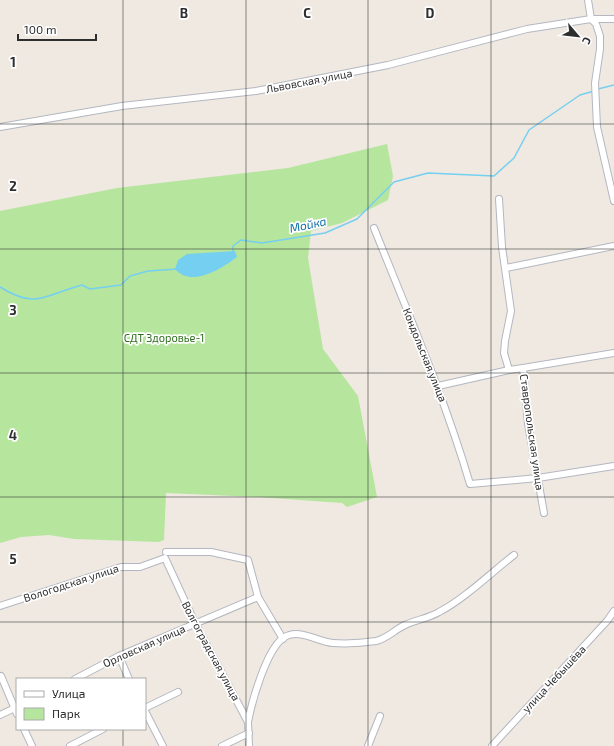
<svg xmlns="http://www.w3.org/2000/svg" width="614" height="746" viewBox="0 0 614 746" font-family="'Exo 2',sans-serif">
<style>
.green{fill:#b6e59e}
.water{fill:#75cff0}
.lines{fill:none;stroke-linecap:round;stroke-linejoin:round}
.stream{stroke:#75cff0;stroke-width:1.5}
.minor-casing{stroke:#b4b7c1;stroke-width:8}
.minor{stroke:#fff;stroke-width:6}
.grid{fill:none;stroke:#2e2e2e;stroke-width:1;stroke-opacity:0.55}
.labels{text-anchor:middle;stroke-width:3.5;stroke-linejoin:round;paint-order:stroke}
.street-label{font-size:11px;fill:#2e2e2e;stroke:#fff}
.park-label{font-size:11px;fill:#2c6e1b;stroke:#fff}
.water-label{font-size:12px;font-style:italic;fill:#0d6fa3;stroke:#fff}
.grid-label{font-size:13px;text-anchor:middle;font-weight:bold;fill:#2e2e2e;stroke:#fff;stroke-width:3.5;stroke-linejoin:round;paint-order:stroke}
</style>
<rect width="100%" height="100%" fill="#efe9e1"/>
<polygon class="green" points="387,144 393,176 388,200 342,223 311,231 308,258 323,349 358,396 377,497 347,507 342,503 258,497 166,493 164,540 159,542 74,539 49,535 21,537 0,543 0,211 117,188 288,168"/>
<path class="water" d="M235 251 237 257C221 269 191 288 175 269L178 260 187 254Z"/>
<g class="lines">
<g class="stream">
<polyline points="598,89 614,85"/>
<polyline points="233,252 233,246 241,240 262,243 325,233 357,219 394,182 428,173 494,176 514,158 529,130 580,95 594,91"/>
<path d="M0 287C37 310 44 295 82 285L90 289 121 285 130 276 148 271 177 269"/>
</g>
<g class="minor-casing">
<g id="minor">
<polyline points="588,0 591,19 596,24 600,36 600,49 595,83 597,127 614,201"/>
<polyline points="0,127 122,106 256,91 388,65 527,29 591,19 614,19"/>
<polyline points="499,199 502,247 511,311 505,341 504,353 509,370 523,368 528,424 544,513"/>
<path d="M374 228C408 313 444 396 470 484L538 478 614 466"/>
<polyline points="506,268 614,246"/>
<polyline points="523,368 614,353"/>
<polyline points="438,386 509,370"/>
<polyline points="166,552 211,552 248,560 258,597 283,639"/>
<polyline points="0,606 121,567 140,567 165,558 195,623 248,722 249,746"/>
<polyline points="119,656 129,679"/>
<polyline points="1,676 17,714"/>
<polyline points="75,679 119,656 258,597"/>
<polyline points="145,708 178,692"/>
<polyline points="145,711 163,746"/>
<polyline points="0,715 17,707"/>
<path d="M248 722C252 701 266 651 283 638 299 627 317 642 333 643 347 644 362 643 376 641 388 638 394 630 405 625 416 620 429 618 439 612 463 600 492 572 514 555"/>
<polyline points="24,729 32,746"/>
<polyline points="70,746 103,729"/>
<polyline points="222,746 249,733"/>
<polyline points="368,746 380,716"/>
<polyline points="492,746 607,621 614,611"/>
</g>
</g>
<use href="#minor" class="minor"/>
</g>
<path class="grid" d="M123 0V679M246 0V746M368 0V746M491 0V746M0 124H614M0 249H614M0 373H614M0 497H614M0 622H614M123 729V746"/>
<g class="labels">
<g class="street-label">
<text transform="translate(309 81) rotate(-11)" y="4">Львовская улица</text>
<text transform="translate(425 355) rotate(68)" y="4">Кондольская улица</text>
<text transform="translate(532 432) rotate(82)" y="4">Ставропольская улица</text>
<text transform="translate(71 583) rotate(-18)" y="4">Вологодская улица</text>
<text transform="translate(144 646) rotate(-24)" y="4">Орловская улица</text>
<text transform="translate(211 651) rotate(62)" y="4">Волгоградская улица</text>
<text transform="translate(554 679) rotate(-47)" y="4">улица Чебышёва</text>
</g>
<g class="park-label">
<text x="164" y="342">СДТ Здоровье-1</text>
</g>
<g class="water-label">
<text transform="translate(308 225) rotate(-12)" y="4">Мойка</text>
</g>
</g>
<g class="grid-label">
<text x="184" y="18">B</text>
<text x="307" y="18">C</text>
<text x="430" y="18">D</text>
<text x="13" y="67">1</text>
<text x="13" y="191">2</text>
<text x="13" y="315">3</text>
<text x="13" y="440">4</text>
<text x="13" y="564">5</text>
</g>
<rect x="16" y="678" width="130" height="52" fill="#ffffff" stroke="#ababab"/>
<rect x="24" y="691" width="20" height="6" fill="#ffffff" stroke="#ababab"/>
<text x="52" y="698" font-size="12" fill="#2e2e2e">Улица</text>
<rect x="24" y="708" width="20" height="12" fill="#b6e59e" stroke="#ababab"/>
<text x="52" y="718" font-size="12" fill="#2e2e2e">Парк</text>
<g transform="translate(578 36) rotate(118)" stroke="#ffffff" stroke-width="3" paint-order="stroke">
<path d="M0-3L7 15L0 10L-7 15Z" fill="#2e2e2e"/>
<text y="-6" font-size="11" font-weight="bold" text-anchor="middle" fill="#2e2e2e">С</text>
</g>
<path d="M18 34v6h78v-6" fill="none" stroke="#2e2e2e" stroke-width="2"/>
<text x="24" y="34" font-size="12" fill="#2e2e2e" stroke="#ffffff" stroke-width="3" paint-order="stroke">100 m</text>
</svg>
